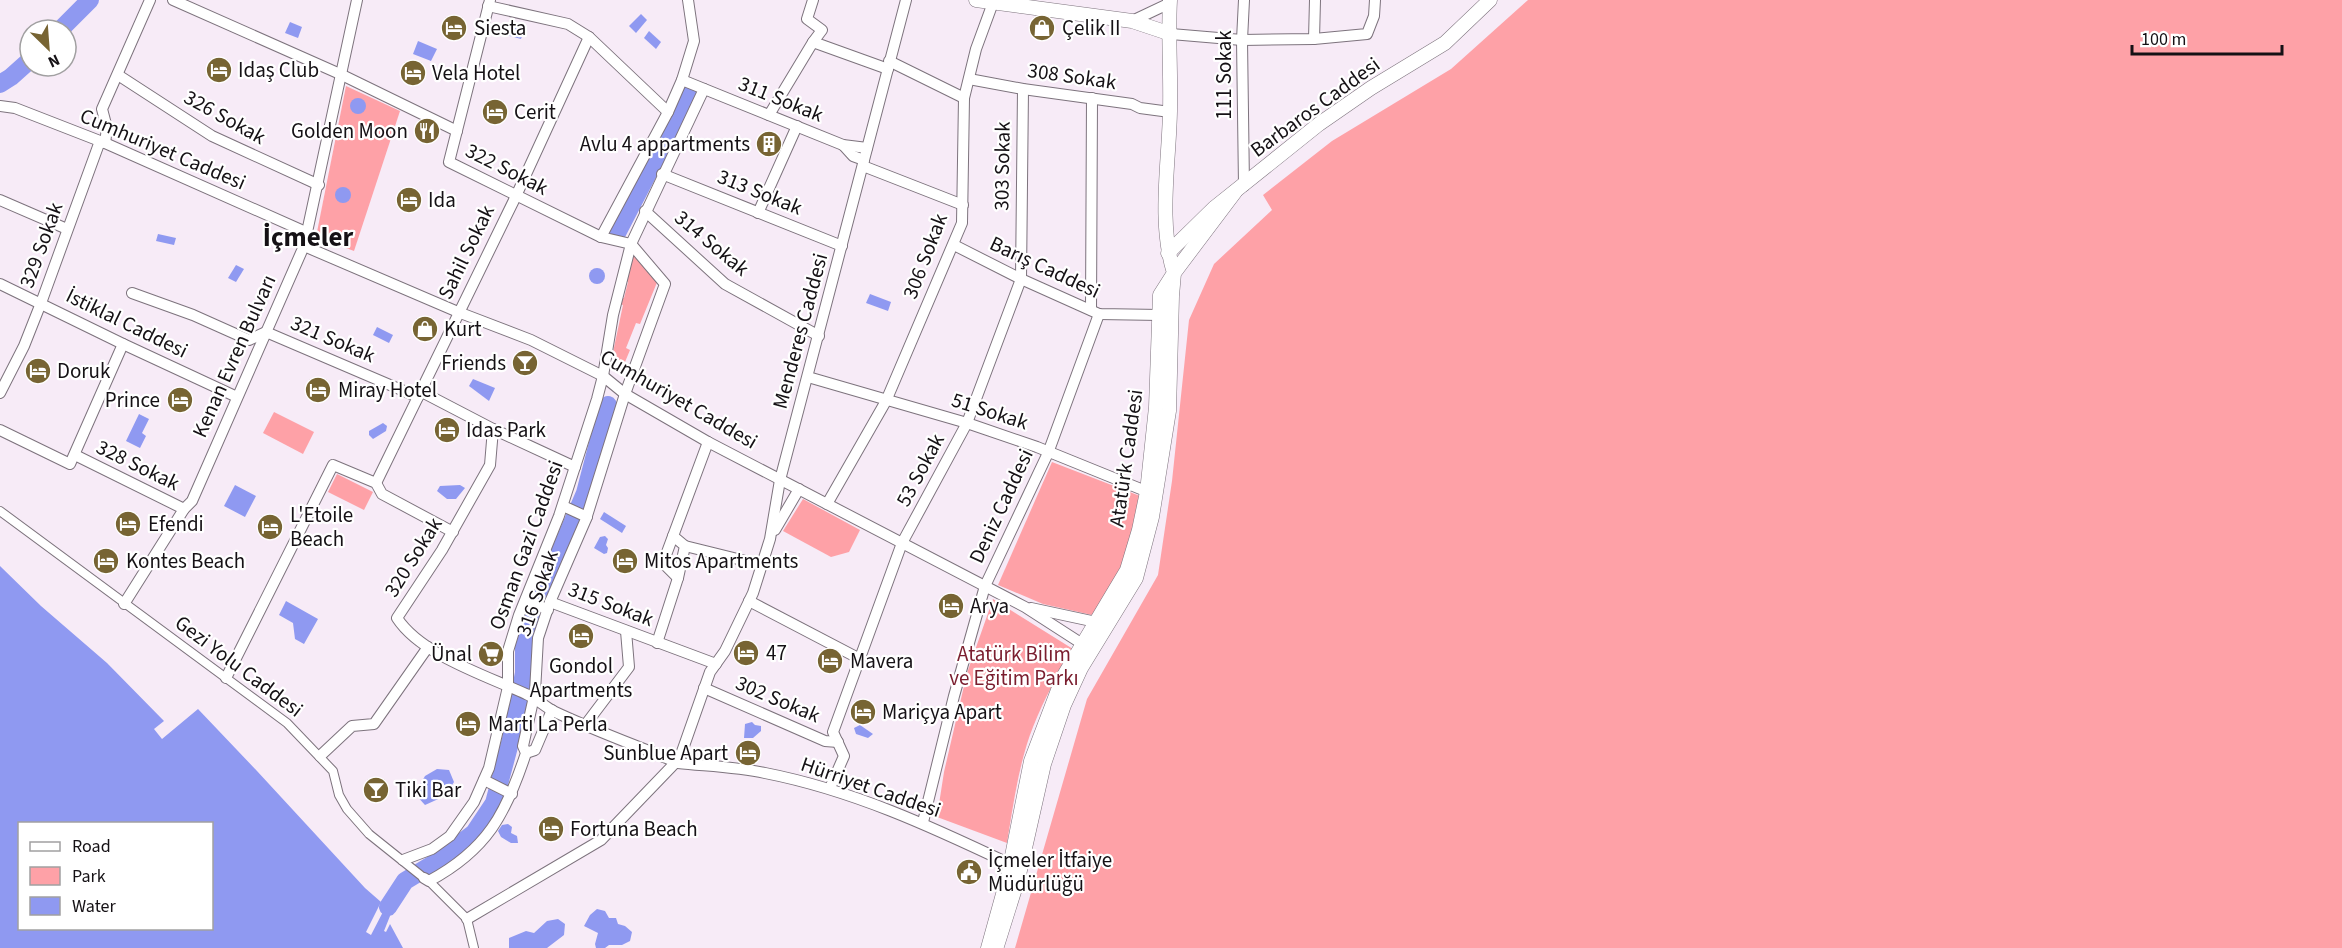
<svg xmlns="http://www.w3.org/2000/svg" width="2342" height="948" viewBox="0 0 2342 948" font-family="'Source Sans 3',sans-serif">
<style>
.green{fill:#fea1a7}
.water{fill:#8f99f1;fill-rule:evenodd}
.lines{fill:none;stroke-linecap:round;stroke-linejoin:round}
.river{stroke:#8f99f1;stroke-width:18}
.pedestrian-casing{stroke:#7d737d;stroke-width:10}
.minor-casing{stroke:#7d737d;stroke-width:12}
.tertiary-casing{stroke:#7d737d;stroke-width:15}
.pedestrian{stroke:#fff;stroke-width:8}
.minor{stroke:#fff;stroke-width:10}
.tertiary{stroke:#fff;stroke-width:14}
.labels{text-anchor:middle;stroke-width:4.5;stroke-linejoin:round;paint-order:stroke}
.poi-label{font-size:21px;fill:#151115;stroke:#fff;text-anchor:start}
.street-label{font-size:21px;fill:#151115;stroke:#fff}
.park-label{font-size:21px;fill:#7a1d2e;stroke:#fff}
.district-label{font-size:27px;font-weight:bold;fill:#151115;stroke:#fff}
</style>
<rect width="100%" height="100%" fill="#f7ebf7"/>
<g class="green">
<polygon points="1528,0 2342,0 2342,948 1015,948 1087,699 1158,575 1172,481 1189,320 1214,264 1272,210 1263,195 1332,141 1451,69"/>
<polygon points="346,86 400,111 354,251 316,237"/>
<polygon points="633,252 658,280 640,324 636,323 626,348 630,350 625,362 612,357 623,305 619,304 621,298 624,298 628,282 626,281"/>
<polygon points="274,412 314,432 303,454 263,433"/>
<polygon points="1052,462 1140,496 1124,564 1092,615 1043,604 998,585"/>
<polygon points="337,474 373,492 364,510 328,492"/>
<polygon points="803,499 860,530 849,552 831,557 783,531"/>
<path d="M993 599 1073 649C1058 674 1044 699 1033 727 1019 762 1013 806 1007 843L937 817 944 772 967 673Z"/>
</g>
<g class="water">
<polygon points="641,14 647,20 636,33 629,26"/>
<polygon points="290,22 302,27 298,38 285,33"/>
<polygon points="509,26 524,30 521,39 506,35"/>
<polygon points="649,31 661,42 656,49 644,38"/>
<polygon points="418,41 437,49 431,61 413,54"/>
<circle cx="358" cy="106" r="8"/>
<circle cx="343" cy="195" r="8"/>
<polygon points="158,234 176,238 174,245 156,241"/>
<polygon points="236,265 244,269 236,282 228,278"/>
<circle cx="597" cy="276" r="8"/>
<polygon points="870,294 891,302 888,311 866,303"/>
<polygon points="377,327 393,335 389,343 373,335"/>
<polygon points="473,379 495,388 489,401 469,386"/>
<polygon points="139,414 149,419 142,433 146,436 140,448 126,441"/>
<polygon points="383,423 387,426 386,431 373,439 369,435 369,431"/>
<polygon points="235,485 256,496 245,517 224,506"/>
<polygon points="460,485 465,488 456,499 447,499 437,491 440,486"/>
<polygon points="604,512 626,526 622,533 600,519"/>
<polygon points="605,536 608,539 606,545 608,548 607,553 604,554 594,548 600,537"/>
<path d="M0 566 41 606 107 663 164 721 154 729 162 739 198 709 257 771 365 888 381 902 366 932 371 935 386 906 392 911 384 931 386 932 390 924 403 948H0ZM20 824H212V928H20Z"/>
<polygon points="286,601 318,619 304,644 295,639 293,623 279,615"/>
<polygon points="752,722 755,725 761,726 761,731 753,738 744,738 745,724"/>
<polygon points="860,725 873,734 868,738 856,734 854,728"/>
<polygon points="437,769 449,770 454,782 445,796 425,805 415,794 425,776"/>
<polygon points="508,824 512,827 511,833 517,836 518,843 511,843 501,837 498,831 502,825"/>
<polygon points="597,909 605,911 609,918 616,918 618,924 625,926 632,932 630,941 622,945 609,945 605,948 596,948 595,944 598,933 584,926 590,915"/>
<polygon points="558,919 565,924 564,935 547,948 509,948 509,938 526,931 534,933 547,921"/>
</g>
<g class="lines">
<g class="river">
<polyline points="60,30 90,0"/>
<polyline points="0,84 11,77 30,60"/>
<polyline points="617,233 690,92"/>
<polyline points="388,907 405,881 433,864 474,833 494,803 511,739 524,673 524,636 585,493 608,405"/>
</g>
<g class="pedestrian-casing">
<g id="pedestrian">
<polyline points="0,511 287,723 333,771 339,795 347,809 369,834 424,878"/>
<polyline points="429,881 467,919 474,948"/>
</g>
</g>
<g class="minor-casing">
<g id="minor">
<polyline points="173,0 340,74 457,131"/>
<polyline points="490,0 449,162 601,237"/>
<polyline points="813,0 807,19 822,30 813,42 888,69"/>
<polyline points="488,6 568,24 589,37 668,112"/>
<polyline points="1132,21 1170,3"/>
<polyline points="1171,34 1242,40 1314,39 1367,34 1374,16 1375,0"/>
<polyline points="1314,39 1315,0"/>
<polyline points="889,61 964,98"/>
<polyline points="118,75 212,136 319,185"/>
<polyline points="969,79 1023,89 1132,104 1140,108 1170,112"/>
<polyline points="682,80 843,145 867,148"/>
<polyline points="0,106 15,108 105,143 308,233"/>
<polyline points="769,115 813,42"/>
<polyline points="105,143 107,128 102,109 150,0"/>
<polyline points="843,145 853,156 864,160"/>
<polyline points="863,166 963,205"/>
<polyline points="662,174 842,246"/>
<polyline points="1244,186 1242,40 1244,0"/>
<polyline points="0,200 67,229"/>
<polyline points="645,211 725,284 819,336"/>
<polyline points="758,213 797,126"/>
<polyline points="954,245 1021,279 1099,314 1160,315"/>
<polyline points="304,246 458,312 531,340 603,376 625,394 708,442 1025,607 1087,647"/>
<polyline points="0,284 123,344 237,397"/>
<polyline points="132,293 193,315 249,340 266,332 418,397"/>
<polyline points="1091,310 1092,98"/>
<polyline points="808,377 967,423 1037,447 1153,494"/>
<polyline points="420,391 493,429 575,467"/>
<polyline points="0,393 24,346 41,303 100,141"/>
<path d="M493 429 490 465 442 550 397 618C421 655 487 676 526 694 536 698 544 706 553 711 593 730 635 745 676 762"/>
<polyline points="0,430 70,464 123,344"/>
<polyline points="75,455 184,509"/>
<polyline points="376,483 516,196 589,37"/>
<polyline points="827,504 886,401 962,223 964,98 976,49 994,0"/>
<polyline points="563,506 587,517"/>
<polyline points="775,530 799,489"/>
<polyline points="685,546 762,565"/>
<polyline points="678,578 663,563 708,442"/>
<polyline points="526,599 548,610"/>
<polyline points="749,601 860,659"/>
<polyline points="550,602 716,664"/>
<polyline points="124,604 184,509 192,501 304,246 357,0"/>
<polyline points="1031,608 1096,622 1098,627"/>
<polyline points="657,643 678,578 685,546 673,536"/>
<polyline points="226,678 333,465 376,483 382,494 453,532"/>
<polyline points="704,688 825,741 838,742"/>
<polyline points="586,724 629,667 626,631"/>
<polyline points="526,753 535,750 552,710"/>
<polyline points="320,756 352,726 374,724 428,647"/>
<path d="M678 763C706 766 737 767 765 773 852 790 930 826 1010 864"/>
<polyline points="484,780 512,794"/>
<polyline points="830,788 844,756 833,732 902,543 967,423 1021,279 1023,89"/>
<polyline points="923,822 954,696 985,586 1048,453 1099,314"/>
<polyline points="403,860 432,849 450,836 474,802 489,768 508,687 508,651 519,615 559,516 597,399 603,376 613,315 631,244 704,89"/>
<path d="M424 878 429 881C487 850 506 814 526 753L523 746 535 692 538 638 550 602 586 519 625 394 665 284 631 244 601 237 668 112 682 80 694 41 688 0"/>
<polyline points="467,919 601,840 676,762 678,763 710,672 725,651 753,593 770,539 780,480 906,0"/>
</g>
</g>
<g class="tertiary-casing">
<g id="tertiary">
<polyline points="976,0 1132,21 1171,34"/>
<polyline points="1168,253 1214,208 1319,124 1371,88 1445,43 1490,0"/>
<polyline points="997,946 1018,879 1044,764 1064,705 1081,668 1136,578 1152,517 1169,411 1172,296 1174,273 1235,192"/>
<path d="M988 948 1008 876 1031 761 1063 677 1127 570 1139 530 1147 492 1156 407 1160 295 1174 273C1158 222 1169 164 1170 111 1171 74 1168 37 1170 0"/>
</g>
</g>
<use href="#pedestrian" class="pedestrian"/>
<use href="#minor" class="minor"/>
<use href="#tertiary" class="tertiary"/>
</g>
<defs>
<g id="hotel-disc" transform="scale(1.35)"><circle r="9.5" fill="#776433" stroke="#fff"/><path d="M-6-4.5h1.5V1H6V5H4.5V3h-9V5H-6ZM-4 0a1.8 1.8 0 1 1 3.6 0ZM.5 0V-2.5h3Q6-2.5 6 0Z" fill="#fff"/></g>
<g id="shop-disc" transform="scale(1.35)"><circle r="9.5" fill="#776433" stroke="#fff"/><path d="M-5-2.5h2.3a2.7 3.5 0 0 1 5.4 0H5L5.5 6h-11ZM-1.5-2.5h3a1.5 2.3 0 0 0-3 0Z" fill="#fff"/></g>
<g id="restaurant-disc" transform="scale(1.35)"><circle r="9.5" fill="#776433" stroke="#fff"/><path d="M-5-6h1v4h1v-4h1v4h1v-4h1v5L-1.5 .5V6h-2V.5L-5-1ZM5-6V6H3V1.5H1.5Q1.5-4 5-6Z" fill="#fff"/></g>
<g id="building-disc" transform="scale(1.35)"><circle r="9.5" fill="#776433" stroke="#fff"/><path d="M-4-6H4V6H1V3H-1V6H-4ZM-2.5-4.3h1.7v1.8h-1.7ZM.8-4.3h1.7v1.8H.8ZM-2.5-1h1.7V.8h-1.7ZM.8-1h1.7V.8H.8Z" fill="#fff"/></g>
<g id="bar-disc" transform="scale(1.35)"><circle r="9.5" fill="#776433" stroke="#fff"/><path d="M-6-5H6L.8 .8V4.5H3.5V6h-7V4.5H-.8V.8Z" fill="#fff"/></g>
<g id="supermarket-disc" transform="scale(1.35)"><circle r="9.5" fill="#776433" stroke="#fff"/><path d="M-6-5.5h2.5l.6 2H6L4.5 2H-2.5L-4.4-4H-6ZM-1.5 3.2a1.3 1.3 0 1 0 .1 0ZM3 3.2a1.3 1.3 0 1 0 .1 0Z" fill="#fff"/></g>
<g id="civic-disc" transform="scale(1.35)"><circle r="9.5" fill="#776433" stroke="#fff"/><path d="M-.6-6.5H3V-4.5H.6V-3L4-1V1h2V6H-6V1h2V-1L-.6-3ZM-1.2 2.5V6h2.4V2.5Z" fill="#fff"/></g>
</defs>
<g fill-rule="evenodd">
<use href="#hotel-disc" x="454" y="28"/>
<use href="#shop-disc" x="1042" y="28"/>
<use href="#hotel-disc" x="219" y="70"/>
<use href="#hotel-disc" x="413" y="73"/>
<use href="#hotel-disc" x="495" y="112"/>
<use href="#restaurant-disc" x="427" y="131"/>
<use href="#building-disc" x="769" y="144"/>
<use href="#hotel-disc" x="409" y="200"/>
<use href="#shop-disc" x="425" y="329"/>
<use href="#bar-disc" x="525" y="363"/>
<use href="#hotel-disc" x="38" y="371"/>
<use href="#hotel-disc" x="318" y="390"/>
<use href="#hotel-disc" x="180" y="400"/>
<use href="#hotel-disc" x="447" y="430"/>
<use href="#hotel-disc" x="128" y="524"/>
<use href="#hotel-disc" x="270" y="527"/>
<use href="#hotel-disc" x="106" y="561"/>
<use href="#hotel-disc" x="625" y="561"/>
<use href="#hotel-disc" x="951" y="606"/>
<use href="#hotel-disc" x="581" y="636"/>
<use href="#hotel-disc" x="746" y="653"/>
<use href="#supermarket-disc" x="491" y="654"/>
<use href="#hotel-disc" x="830" y="661"/>
<use href="#hotel-disc" x="863" y="712"/>
<use href="#hotel-disc" x="468" y="724"/>
<use href="#hotel-disc" x="748" y="753"/>
<use href="#bar-disc" x="376" y="790"/>
<use href="#hotel-disc" x="551" y="829"/>
<use href="#civic-disc" x="969" y="872"/>
</g>
<g class="labels">
<g class="poi-label">
<text x="474" y="35">Siesta</text>
<text x="1062" y="35">Çelik II</text>
<text x="238" y="77">Idaş Club</text>
<text x="432" y="80">Vela Hotel</text>
<text x="514" y="119">Cerit</text>
<text x="408" y="138" text-anchor="end">Golden Moon</text>
<text x="750" y="151" text-anchor="end">Avlu 4 appartments</text>
<text x="428" y="207">Ida</text>
<text x="444" y="336">Kurt</text>
<text x="506" y="370" text-anchor="end">Friends</text>
<text x="57" y="378">Doruk</text>
<text x="338" y="397">Miray Hotel</text>
<text x="160" y="407" text-anchor="end">Prince</text>
<text x="466" y="437">Idas Park</text>
<text x="290" y="522">L'Etoile<tspan x="290" dy="24">Beach</tspan></text>
<text x="148" y="531">Efendi</text>
<text x="126" y="568">Kontes Beach</text>
<text x="644" y="568">Mitos Apartments</text>
<text x="970" y="613">Arya</text>
<text x="766" y="660">47</text>
<text x="472" y="661" text-anchor="end">Ünal</text>
<text x="850" y="668">Mavera</text>
<text x="581" y="673" text-anchor="middle">Gondol<tspan x="581" dy="24">Apartments</tspan></text>
<text x="882" y="719">Mariçya Apart</text>
<text x="488" y="731">Marti La Perla</text>
<text x="728" y="760" text-anchor="end">Sunblue Apart</text>
<text x="395" y="797">Tiki Bar</text>
<text x="570" y="836">Fortuna Beach</text>
<text x="988" y="867">İçmeler İtfaiye<tspan x="988" dy="24">Müdürlüğü</tspan></text>
</g>
<g class="street-label">
<text transform="translate(1224 75) rotate(-90)" y="7">111 Sokak</text>
<text transform="translate(1072 76) rotate(8)" y="7">308 Sokak</text>
<text transform="translate(781 99) rotate(22)" y="7">311 Sokak</text>
<text transform="translate(1315 107) rotate(-36)" y="7">Barbaros Caddesi</text>
<text transform="translate(225 117) rotate(29)" y="7">326 Sokak</text>
<text transform="translate(163 149) rotate(23)" y="7">Cumhuriyet Caddesi</text>
<text transform="translate(1002 166) rotate(-89)" y="7">303 Sokak</text>
<text transform="translate(507 169) rotate(27)" y="7">322 Sokak</text>
<text transform="translate(760 192) rotate(22)" y="7">313 Sokak</text>
<text transform="translate(712 243) rotate(40)" y="7">314 Sokak</text>
<text transform="translate(41 245) rotate(-70)" y="7">329 Sokak</text>
<text transform="translate(466 252) rotate(-64)" y="7">Sahil Sokak</text>
<text transform="translate(925 256) rotate(-69)" y="7">306 Sokak</text>
<text transform="translate(1045 267) rotate(25)" y="7">Barış Caddesi</text>
<text transform="translate(127 323) rotate(26)" y="7">İstiklal Caddesi</text>
<text transform="translate(800 331) rotate(-75)" y="7">Menderes Caddesi</text>
<text transform="translate(333 339) rotate(23)" y="7">321 Sokak</text>
<text transform="translate(234 356) rotate(-66)" y="7">Kenan Evren Bulvarı</text>
<text transform="translate(679 399) rotate(30)" y="7">Cumhuriyet Caddesi</text>
<text transform="translate(990 411) rotate(18)" y="7">51 Sokak</text>
<text transform="translate(1126 458) rotate(-82)" y="7">Atatürk Caddesi</text>
<text transform="translate(138 465) rotate(26)" y="7">328 Sokak</text>
<text transform="translate(920 470) rotate(-62)" y="7">53 Sokak</text>
<text transform="translate(1001 506) rotate(-65)" y="7">Deniz Caddesi</text>
<text transform="translate(526 545) rotate(-70)" y="7">Osman Gazi Caddesi</text>
<text transform="translate(413 557) rotate(-58)" y="7">320 Sokak</text>
<text transform="translate(537 593) rotate(-71)" y="7">316 Sokak</text>
<text transform="translate(611 604) rotate(21)" y="7">315 Sokak</text>
<text transform="translate(239 666) rotate(37)" y="7">Gezi Yolu Caddesi</text>
<text transform="translate(778 699) rotate(23)" y="7">302 Sokak</text>
<text transform="translate(871 787) rotate(19)" y="7">Hürriyet Caddesi</text>
</g>
<g class="park-label">
<text x="1014" y="661">Atatürk Bilim<tspan x="1014" dy="24">ve Eğitim Parkı</tspan></text>
</g>
<g class="district-label">
<text x="308" y="246">İçmeler</text>
</g>
</g>
<rect x="18" y="822" width="195" height="108" fill="#ffffff" stroke="#a1a0a1" stroke-width="1.5"/>
<rect x="30" y="842" width="30" height="9" fill="#ffffff" stroke="#a1a0a1" stroke-width="1.5"/>
<text x="72" y="852" font-size="18" fill="#151115">Road</text>
<rect x="30" y="867" width="30" height="18" fill="#fea1a7" stroke="#a1a0a1" stroke-width="1.5"/>
<text x="72" y="882" font-size="18" fill="#151115">Park</text>
<rect x="30" y="897" width="30" height="18" fill="#8f99f1" stroke="#a1a0a1" stroke-width="1.5"/>
<text x="72" y="912" font-size="18" fill="#151115">Water</text>
<g transform="translate(48 48) rotate(155)"><circle r="28" fill="#ffffff" stroke="#a1a0a1" stroke-width="1.5"/>
<path d="M0-4.5L10 22L0 15L-10 22Z" fill="#776433"/>
<text y="-9" font-size="16" font-weight="bold" text-anchor="middle" fill="#151115">N</text>
</g>
<path d="M2132 45v9h150v-9" fill="none" stroke="#151115" stroke-width="3"/>
<text x="2141" y="45" font-size="18" fill="#151115" stroke="#ffffff" stroke-width="4.5" paint-order="stroke">100 m</text>
</svg>
